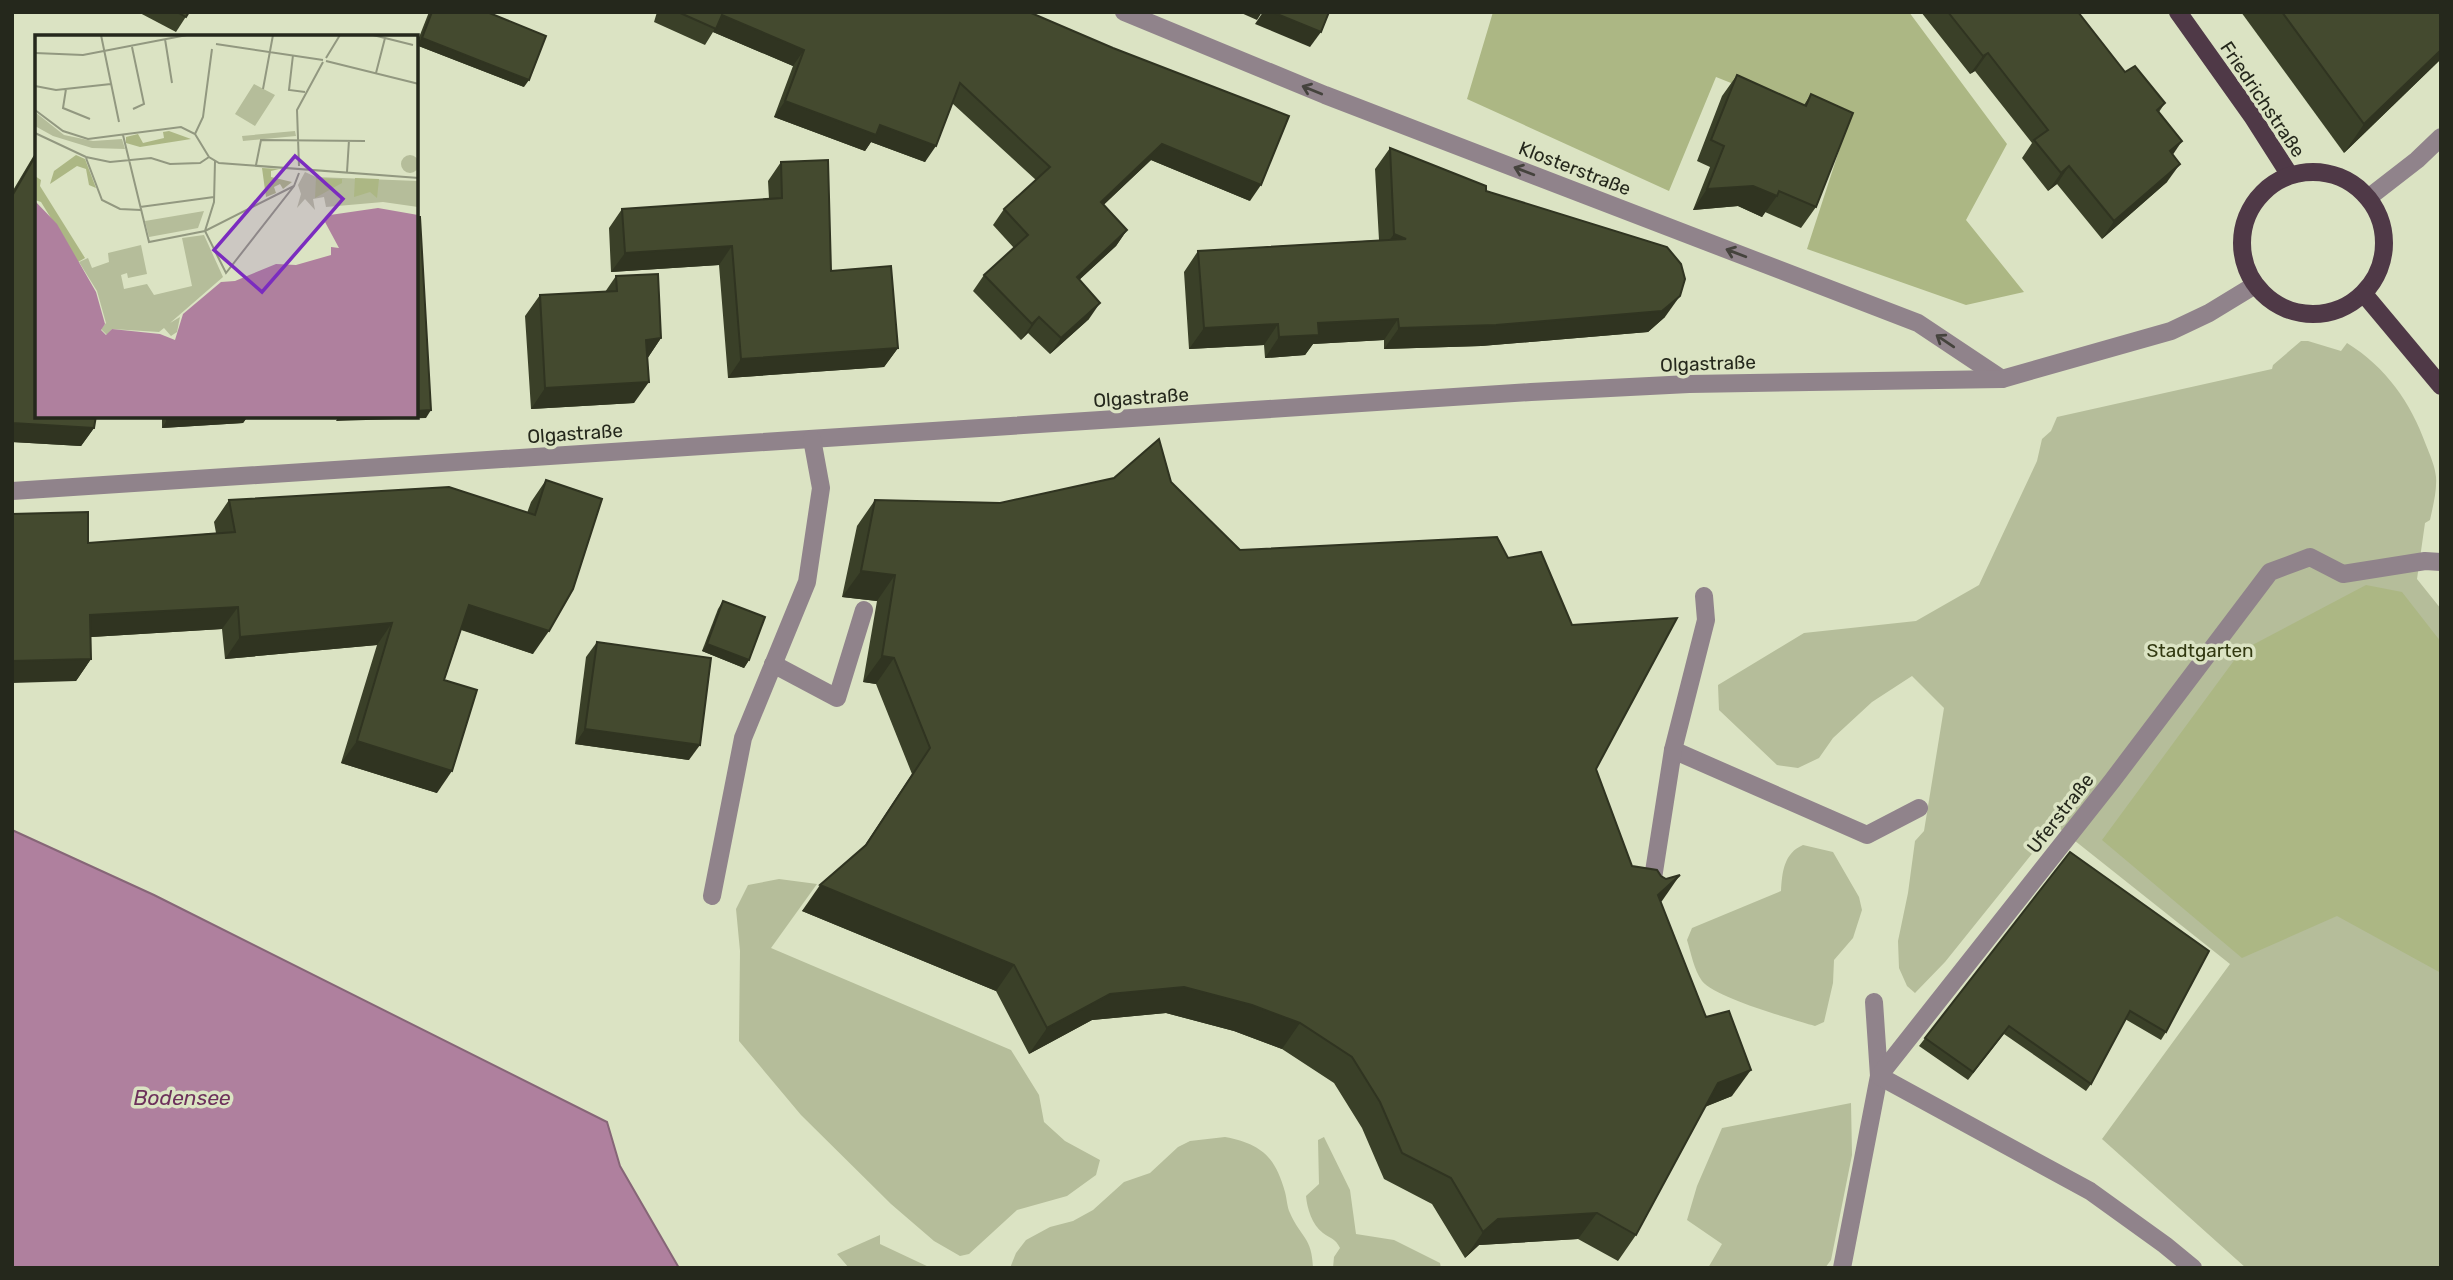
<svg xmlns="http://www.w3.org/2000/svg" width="2453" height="1280" viewBox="0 0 2453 1280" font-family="Rubik,sans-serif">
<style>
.green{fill:#b5bd9a}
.forest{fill:#acb784}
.water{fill:#af809e;stroke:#866677;stroke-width:2}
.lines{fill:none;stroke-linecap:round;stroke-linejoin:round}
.minor{stroke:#90838b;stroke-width:18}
.major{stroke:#4f3947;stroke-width:18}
.wall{fill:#3a4028}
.shaded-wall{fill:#303421}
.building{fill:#444a2f;stroke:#303421;stroke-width:2}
.oneway{stroke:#45433d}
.labels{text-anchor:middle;stroke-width:7;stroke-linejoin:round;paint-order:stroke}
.street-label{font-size:19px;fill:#25281c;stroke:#dbe3c3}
.park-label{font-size:19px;fill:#323911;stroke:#dbe3c3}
.water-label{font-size:21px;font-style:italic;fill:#6d315b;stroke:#dbe3c3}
.inset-road{fill:none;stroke:#929880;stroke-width:2}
.view{fill:#7b2cbf;fill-opacity:0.15;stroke:#7b2cbf;stroke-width:3.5}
.inset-edge{fill:none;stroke:#25281c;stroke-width:3.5}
</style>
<rect width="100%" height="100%" fill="#dbe3c3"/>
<g class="green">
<path d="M2301 341H2308L2341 351 2347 343C2386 367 2411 403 2426 445 2430 455 2435 466 2436 477 2437 491 2433 506 2430 520L2425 523 2417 579 2441 609V1268H2246L2102 1139 2230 964 2055 825 1945 962 1915 993 1907 986 1899 968 1898 941 1908 893 1915 841 1924 831 1944 708 1912 676 1872 702 1833 738 1819 758 1798 768 1777 765 1719 710 1718 685 1804 633 1916 621 1979 585 2037 461 2042 439 2051 431 2057 417 2272 369 2273 365Z"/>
<path d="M1803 845 1833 852 1859 897 1862 910 1853 938 1834 960 1833 983 1824 1022 1815 1026C1791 1019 1716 998 1702 981 1694 970 1691 953 1687 940L1692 928 1781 891C1782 872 1784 853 1803 845Z"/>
<polygon points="779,879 817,884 771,948 1011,1050 1039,1095 1044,1122 1065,1141 1100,1160 1096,1175 1067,1196 1017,1210 969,1254 960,1256 934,1241 891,1204 801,1115 739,1041 740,951 736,909 748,885"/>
<polygon points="1851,1103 1852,1155 1831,1260 1825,1268 1708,1268 1722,1244 1687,1220 1697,1186 1722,1128"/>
<path d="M1225 1137C1261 1144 1275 1156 1285 1192 1287 1199 1287 1207 1290 1213 1301 1238 1312 1237 1313 1268H1010L1016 1253 1026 1240 1050 1227 1073 1221 1093 1210 1124 1182 1150 1173 1178 1147 1190 1141Z"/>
<path d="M1324 1137 1350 1190 1356 1234 1394 1240 1440 1263 1441 1268H1333L1334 1257 1340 1248C1335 1238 1331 1239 1323 1233 1312 1225 1307 1208 1306 1196L1319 1184 1318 1140Z"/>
<polygon points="880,1235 880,1244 931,1268 849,1268 837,1254"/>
</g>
<g class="forest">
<polygon points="1493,12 1909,12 2007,144 1966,220 2024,292 1966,305 1807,249 1846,129 1716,77 1669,191 1467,99"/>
<polygon points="2366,585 2402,592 2441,642 2441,973 2337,916 2242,958 2102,840 2241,651"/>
</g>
<polygon class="water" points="12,830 154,895 607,1122 620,1166 679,1268 12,1268"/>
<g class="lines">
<g class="minor">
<polyline points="1124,12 1325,95 1918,323 2002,379"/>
<polyline points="2368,198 2417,160 2441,137"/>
<polyline points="12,491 1531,392 1689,384 2002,379 2171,331 2209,313 2255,285"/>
<polyline points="773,664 837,698 864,610"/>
<polyline points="1673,750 1867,835 1919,808"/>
<polyline points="1651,891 1673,750 1706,620 1704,596"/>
<polyline points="712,896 743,738 807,582 821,488 812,439"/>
<polyline points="1842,1268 1879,1076 1874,1002"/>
<polyline points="2193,1268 2165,1245 2090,1191 1879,1076 2112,781 2270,572 2310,557 2343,574 2425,561 2441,562"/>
</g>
<g class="major">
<polyline points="2178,12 2252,116 2289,174"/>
<circle cx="2313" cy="243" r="71"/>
<polyline points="2364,294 2441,386"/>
</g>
</g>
<g class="wall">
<polygon points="138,12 189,12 176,32"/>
<polygon points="429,12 487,12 524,87 416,45"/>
<polygon points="657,12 1029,12 1250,201 1151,160 1103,205 1127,230 1116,246 1079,280 1089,319 1050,354 1028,333 1021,340 973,291 984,275 1014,248 993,225 1004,209 1036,180 952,103 925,162 871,142 865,151 774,117 793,66 713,32 705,45 654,22"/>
<polygon points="1921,12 2078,12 2125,72 2165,103 2159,112 2172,155 2167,182 2102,239 2057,184 2048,191 2022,158 2032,143 1975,71 1970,74"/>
<polygon points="2241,12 2441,12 2441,59 2344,153"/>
<polygon points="1737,75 1804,105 1811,94 1816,207 1801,228 1765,212 1762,217 1738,206 1693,210 1710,167 1697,161 1722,96"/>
<polygon points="1390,148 1486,191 1665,317 1648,332 1481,346 1384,349 1384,340 1313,344 1305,355 1265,358 1264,345 1189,349 1184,272 1198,251 1379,240 1375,169"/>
<polygon points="37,150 37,416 94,428 81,446 12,442 12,192"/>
<polygon points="781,162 831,271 898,348 884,367 728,378 719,265 611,272 609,228 622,209 769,199 768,181"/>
<polygon points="616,276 661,338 647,359 634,403 531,409 525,316 540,295 605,292"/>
<polygon points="162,416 248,416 243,423 162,428"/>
<polygon points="546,480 533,654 461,630 444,680 437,793 341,763 377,645 225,659 222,629 91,637 91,659 76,681 88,543 216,533 214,522 229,500 527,513 531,502"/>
<polygon points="1171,482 1240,550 1596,769 1632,866 1660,902 1732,1096 1705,1107 1636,1235 1618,1261 1578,1239 1479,1245 1465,1258 1432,1204 1384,1179 1362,1128 1334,1083 1282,1049 1234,1031 1166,1013 1092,1020 1029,1054 996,991 802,911 863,848 912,774 876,684 863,682 877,601 842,597 857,526 875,500 1000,503"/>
<polygon points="723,601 749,660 744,668 702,651 718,609"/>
<polygon points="597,642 689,760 575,744 586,657"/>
<polygon points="2070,852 2166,1032 2161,1040 2125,1019 2091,1084 2086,1091 2004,1034 1968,1080 1919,1046"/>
</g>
<g class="shaded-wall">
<polygon points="1239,12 1262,12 1257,20"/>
<polygon points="1263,12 1272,12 1321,32 1310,47 1255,24"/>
<polygon points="722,15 804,50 793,66 713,32"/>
<polygon points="422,38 529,80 524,87 416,45"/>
<polygon points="2441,50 2441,59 2344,153 2364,124"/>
<polygon points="1988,53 1975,71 1970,74 1983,56"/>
<polygon points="785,101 880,125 936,146 925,162 871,142 865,151 774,117"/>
<polygon points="2182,141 2170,159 2170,151"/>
<polygon points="1162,144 1261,185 1250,201 1151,160 1090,218 1101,202"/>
<polygon points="2180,164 2167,182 2102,239 2114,221"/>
<polygon points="2069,166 2057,184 2048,191 2061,173"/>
<polygon points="1753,186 1777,196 1762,217 1738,206 1693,210 1707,189"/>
<polygon points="1127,230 1116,246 1065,293 1077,277"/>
<polygon points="1394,234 1406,239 1379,254"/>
<polygon points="732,246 719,265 611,272 625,253"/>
<polygon points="1680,296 1665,317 1648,332 1481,346 1384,349 1399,328"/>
<polygon points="1100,303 1089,319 1050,354 1061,338"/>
<polygon points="1039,317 1028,333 1021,340 1032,324"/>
<polygon points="1398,319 1384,340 1313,344 1305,355 1265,358 1279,337 1318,323"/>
<polygon points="1278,324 1264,345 1189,349 1204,328"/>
<polygon points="661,338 647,359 646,340"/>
<polygon points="898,348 884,367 728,378 741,359"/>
<polygon points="649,382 634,403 531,409 545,388"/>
<polygon points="431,410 426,418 336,421 339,416 416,416 416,411"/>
<polygon points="232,416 248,416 243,423 162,428 167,420"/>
<polygon points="12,423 94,428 81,446 12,442"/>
<polygon points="861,571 895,575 877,601 842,597"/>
<polygon points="469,605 549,631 533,654 454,627"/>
<polygon points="238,607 222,629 75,638 90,615"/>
<polygon points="392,623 377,645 225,659 240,637"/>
<polygon points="707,644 749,660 744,668 702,651"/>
<polygon points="882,656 894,658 876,684 863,682"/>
<polygon points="91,659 76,681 12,683 12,661"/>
<polygon points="585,729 700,745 689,760 575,744"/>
<polygon points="357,741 452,771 437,793 341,763"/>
<polygon points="1680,875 1662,901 1639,921 1658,895"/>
<polygon points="820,885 1014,965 996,991 802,911"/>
<polygon points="1184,987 1252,1005 1300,1023 1282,1049 1234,1031 1166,1013 1092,1020 1029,1054 1047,1028 1110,994"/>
<polygon points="1751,1070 1732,1096 1699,1109 1718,1083"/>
<polygon points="1597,1213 1578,1239 1479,1245 1465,1258 1483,1232 1498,1219"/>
</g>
<g class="building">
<polygon points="177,12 189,12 186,17"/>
<polygon points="432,12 487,12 546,36 529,80 422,38"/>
<polygon points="678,12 1029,12 1113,48 1289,116 1261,185 1162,144 1101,202 1127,230 1077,277 1100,303 1061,338 1039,317 1032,324 984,275 1028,235 1004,209 1050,167 960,83 936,146 880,125 876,135 785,101 804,50 722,15 716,29"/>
<polygon points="1272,12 1329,12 1321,32"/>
<polygon points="1948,12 2078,12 2125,72 2135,66 2165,103 2157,110 2182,141 2170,151 2180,164 2114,221 2069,166 2061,173 2034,140 2048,130 1988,53 1983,56"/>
<polygon points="2282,12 2441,12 2441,50 2364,124"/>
<polygon points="1737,75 1806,106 1811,94 1853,113 1816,207 1779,191 1777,196 1753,186 1707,189 1724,146 1711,140"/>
<polygon points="1390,148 1486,186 1486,191 1667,247 1681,264 1685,279 1680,296 1662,311 1496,325 1399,328 1398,319 1318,323 1319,335 1279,337 1278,324 1204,328 1198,251 1406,239 1394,234"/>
<polygon points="37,153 37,416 96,416 94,428 12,423 12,196"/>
<polygon points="828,160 831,271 891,266 898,348 741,359 732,246 625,253 622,209 782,198 781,162"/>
<polygon points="416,217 420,217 431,410 416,411"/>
<polygon points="658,274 661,338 646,340 649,382 545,388 540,295 617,291 616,276"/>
<polygon points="167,416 232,416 167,420"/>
<polygon points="1159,439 1171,482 1240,550 1497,537 1508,558 1541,552 1572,625 1677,618 1596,769 1632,866 1657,870 1661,876 1666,879 1680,875 1658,895 1706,1017 1729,1011 1751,1070 1718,1083 1636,1235 1597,1213 1498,1219 1483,1232 1451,1178 1402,1153 1380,1102 1352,1057 1300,1023 1252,1005 1184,987 1110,994 1047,1028 1014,965 820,885 866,845 930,748 894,658 882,656 895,575 861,571 875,500 1000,503 1114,478"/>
<polygon points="546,480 602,499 573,589 549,631 469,605 444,680 477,690 452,771 357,741 392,623 240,637 238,607 90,615 91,659 12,661 12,514 88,512 88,543 235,532 229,500 449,487 535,515"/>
<polygon points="723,601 765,617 749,660 707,644"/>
<polygon points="597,642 711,658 700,745 585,729"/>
<polygon points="2070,852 2209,951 2166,1032 2130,1011 2091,1084 2009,1026 1973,1072 1925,1038"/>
</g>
<defs><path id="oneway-shaft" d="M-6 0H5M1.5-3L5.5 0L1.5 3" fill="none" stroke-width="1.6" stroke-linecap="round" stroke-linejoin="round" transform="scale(1.75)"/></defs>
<g class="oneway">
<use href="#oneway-shaft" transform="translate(1312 90) rotate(-158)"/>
<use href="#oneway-shaft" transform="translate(1524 171) rotate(-159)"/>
<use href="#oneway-shaft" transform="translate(1736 253) rotate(-159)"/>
<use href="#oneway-shaft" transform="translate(1945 341) rotate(-146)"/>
</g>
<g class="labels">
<g class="street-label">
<text transform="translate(2263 99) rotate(56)" y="7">Friedrichstraße</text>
<text transform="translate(1575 168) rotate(21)" y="7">Klosterstraße</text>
<text transform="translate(1708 363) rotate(-2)" y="7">Olgastraße</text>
<text transform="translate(1141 397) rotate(-4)" y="7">Olgastraße</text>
<text transform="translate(575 433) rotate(-4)" y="7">Olgastraße</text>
<text transform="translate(2060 813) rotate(-52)" y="7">Uferstraße</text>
</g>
<g class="park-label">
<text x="2200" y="657">Stadtgarten</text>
</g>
<g class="water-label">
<text x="182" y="1105">Bodensee</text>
</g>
</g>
<g transform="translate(35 35)">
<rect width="383" height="383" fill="#dbe3c3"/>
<path d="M219 49 240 60 220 91 200 79ZM0 77 29 100 58 106 87 104 90 114 57 113 18 101 0 91ZM260 96 261 101 208 106 207 101ZM366 129a9 9 0 1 1 18 0a9 9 0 1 1-18 0ZM270 137 281 142 383 146V172L348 167 291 172 289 162 278 164 280 175 270 164 262 173 266 159 263 150ZM169 176 163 193 114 202 110 186ZM169 200 188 242 135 288 145 282 142 297 136 301 129 293 124 297 77 294 72 300 66 294 71 288 62 256 44 227 53 223 57 233 74 227 73 218 106 210 112 239 93 243 92 238 86 240 89 254 112 249 119 260 157 251 147 203Z" fill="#b5bd9a"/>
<path d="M134 96 156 104 105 112 91 108V102L103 99 108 108 129 103 128 97ZM41 120 50 124 61 153 54 150 51 134 42 131 15 149 19 136ZM227 133 244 134 236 136V142L257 147 248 154 245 149 239 152 241 158 231 162ZM0 141 6 145 5 151 50 223 43 227 6 167 0 165ZM281 143 307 144V148L280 163ZM320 143 344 144 342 163 335 157 319 162Z" fill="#acb784"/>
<path d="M0 166 22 189 61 257 70 289 66 295 71 300 77 294 125 299 140 305 148 279 186 247 200 246 241 229 261 230 296 220V212L304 213 290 187 295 180 343 173 383 180V383H0Z" fill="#af809e"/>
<path class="inset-road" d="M66 0 84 87M338 0 378 10M130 4 137 48M181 9 288 25M97 12 109 69 98 74M0 18 48 20 152 0M258 20 254 55 270 57M291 23 305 0M291 26 384 49M341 38 350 3M0 51 21 55 76 49M31 54 28 73 55 84M228 54 238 0M0 75 28 96 53 104 146 92 160 99 174 122 184 128 384 143M0 98 51 122 75 127 116 123 135 129 165 128 174 122M160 99 168 82 177 14M88 100 114 207 170 196 259 151M51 123 67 165 85 174 106 175M180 126 179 167 170 196 191 238 259 151 264 138M221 130 226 105 330 106M264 131 262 75 288 27M312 137 314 105M105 172 179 162"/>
<path class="view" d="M260 121 308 164 227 257 179 215Z"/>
<rect width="383" height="383" class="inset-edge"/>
</g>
<rect width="2453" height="1280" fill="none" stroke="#25281c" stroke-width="28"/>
</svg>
